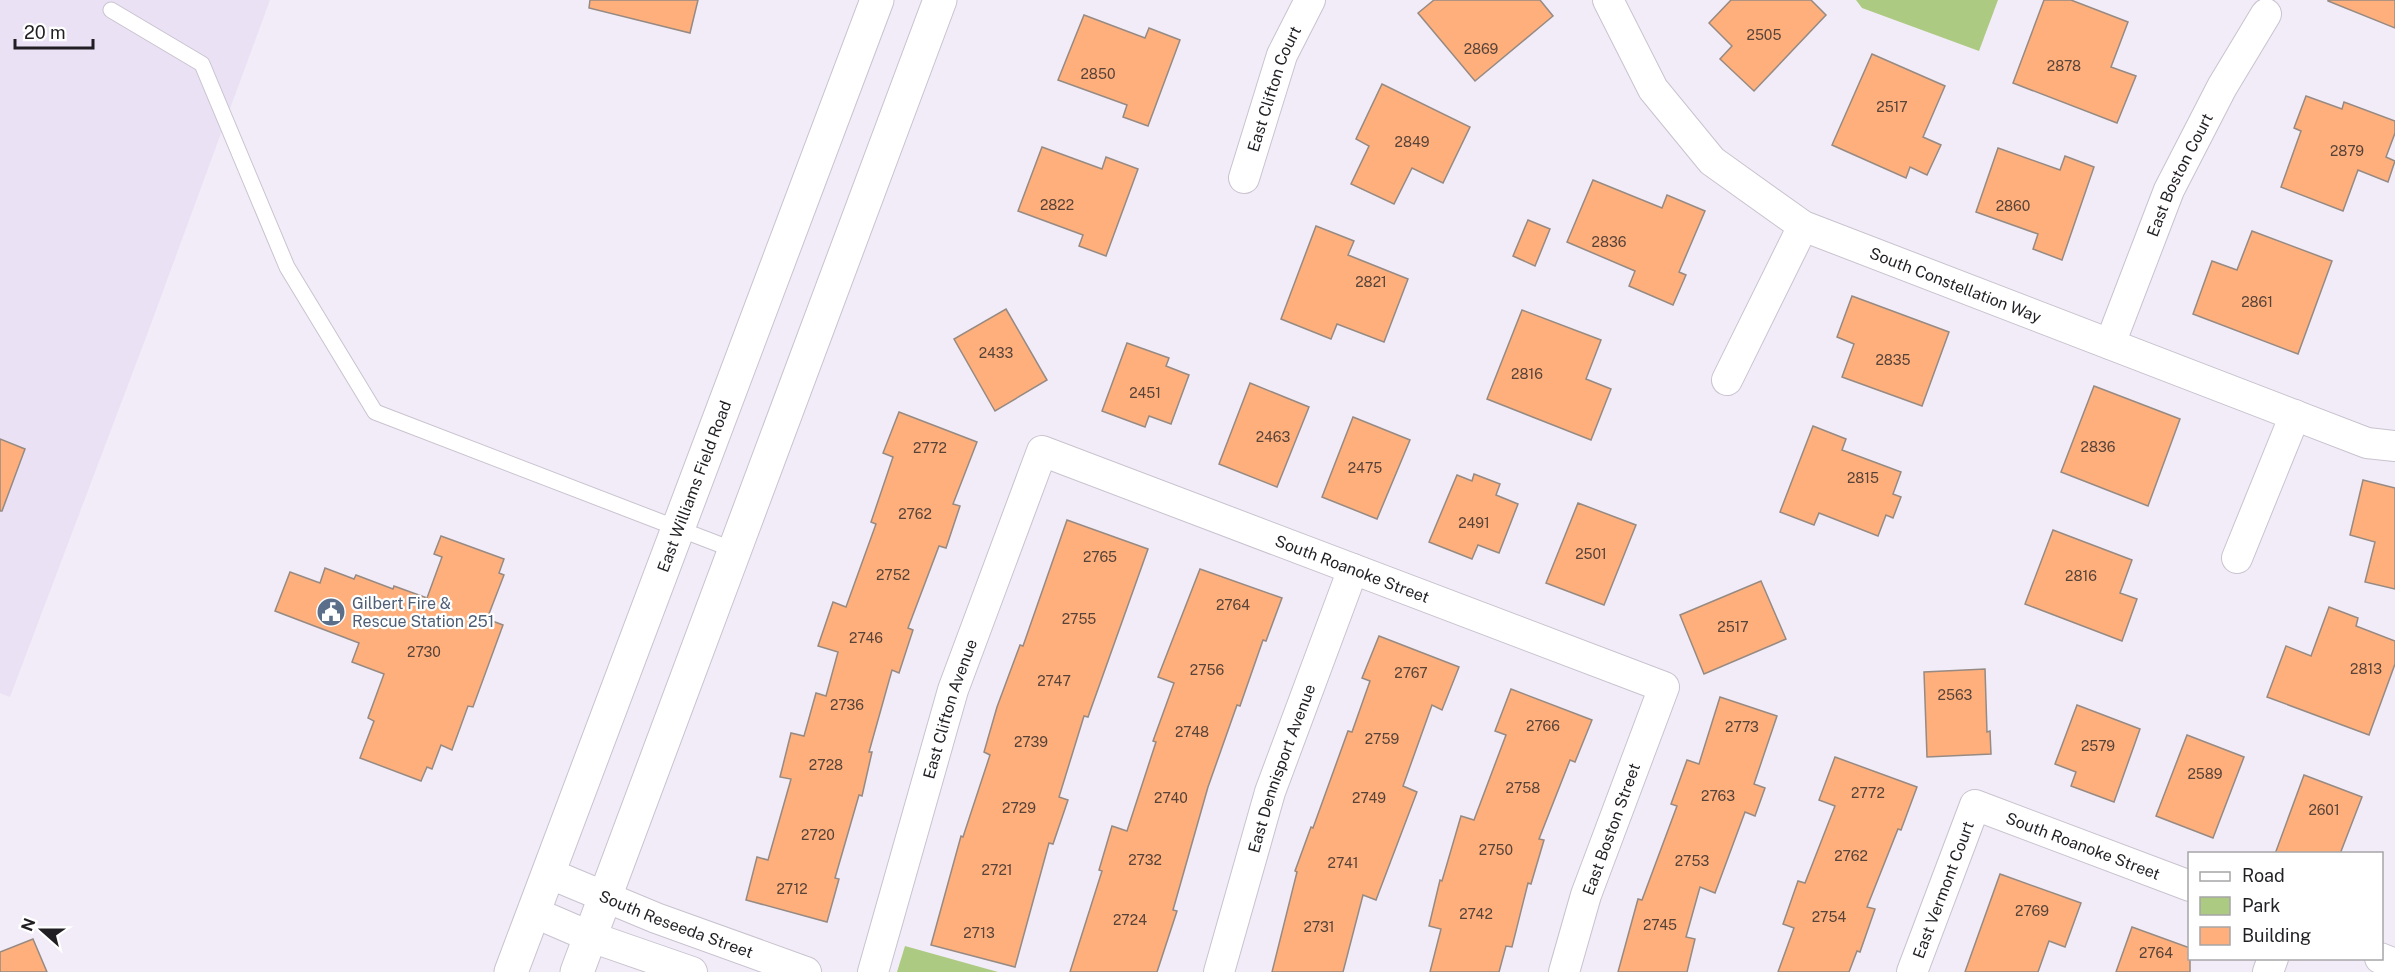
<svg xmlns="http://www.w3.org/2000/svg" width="2395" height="972" viewBox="0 0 2395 972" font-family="'Public Sans',sans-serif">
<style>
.built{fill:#eae1f5}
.green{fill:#adca82}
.building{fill:#feaf7c;stroke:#968a83;stroke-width:1.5}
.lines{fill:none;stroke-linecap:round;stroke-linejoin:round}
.service-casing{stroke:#c9c3cf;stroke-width:17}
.minor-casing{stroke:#c9c3cf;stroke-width:32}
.secondary-casing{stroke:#c9c3cf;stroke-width:35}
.service{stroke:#fff;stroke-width:15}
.minor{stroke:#fff;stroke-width:30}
.secondary{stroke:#fff;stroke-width:33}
.labels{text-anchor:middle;stroke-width:4.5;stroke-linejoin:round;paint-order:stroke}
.number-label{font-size:14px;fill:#584339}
.street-label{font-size:16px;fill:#211f23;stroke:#fff}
.service-label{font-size:16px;fill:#4e5e75;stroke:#fff;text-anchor:start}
</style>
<rect width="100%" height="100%" fill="#f2ecf8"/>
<polygon class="built" points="0,0 270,0 148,332 10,697 0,693"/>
<g class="green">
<polygon points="1856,0 1998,0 1979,51 1862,8"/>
<polygon points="905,946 998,972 897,972"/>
</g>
<g class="building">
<polygon points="590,0 698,0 690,33 589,8"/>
<polygon points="1434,0 1540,0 1553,16 1475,81 1418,13"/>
<polygon points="1731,0 1811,0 1826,15 1754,91 1720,59 1732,46 1709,23"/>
<polygon points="2044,0 2071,0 2128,22 2111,67 2136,76 2117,123 2013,83"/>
<polygon points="2328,0 2395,0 2395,28 2328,1"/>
<polygon points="1084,15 1145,38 1149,28 1180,40 1148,126 1123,117 1127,105 1058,80"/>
<polygon points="1872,54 1945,86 1923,137 1941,145 1927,175 1910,167 1906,178 1832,145"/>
<polygon points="1382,84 1470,127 1443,183 1412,168 1394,204 1351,184 1369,146 1356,139"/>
<polygon points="2306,96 2342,109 2344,102 2395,121 2395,133 2386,157 2395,161 2388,182 2358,170 2343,211 2281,187 2301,131 2294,128"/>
<polygon points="1042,147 1102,169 1106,157 1138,169 1106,256 1079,246 1083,235 1018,211"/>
<polygon points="1998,148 2060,170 2065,156 2094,167 2062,260 2033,249 2038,234 1976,212"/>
<polygon points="1593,180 1662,208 1667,195 1705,211 1679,272 1686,275 1673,305 1629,286 1635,271 1567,242"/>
<polygon points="1528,220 1550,229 1535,266 1513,256"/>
<polygon points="1316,226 1354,241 1348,255 1408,279 1384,342 1337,324 1331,339 1281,319"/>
<polygon points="2252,231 2332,261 2298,354 2193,314 2212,261 2237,270"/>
<polygon points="1852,296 1949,332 1922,406 1842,377 1854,344 1837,337"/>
<polygon points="1006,309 1047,380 995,411 954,339"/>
<polygon points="1522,310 1601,340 1586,379 1611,389 1591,440 1487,399"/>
<polygon points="1127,343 1169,358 1166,366 1189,375 1171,424 1149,416 1145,427 1102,411"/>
<polygon points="1250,383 1309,407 1277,487 1219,464"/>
<polygon points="2094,386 2180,419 2148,506 2061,472"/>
<polygon points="899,412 977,442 953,504 960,506 946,548 939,546 908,628 913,630 899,673 892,670 869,752 872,752 862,796 859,795 835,878 839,879 827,922 746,900 757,857 768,860 791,779 780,777 791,733 804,736 816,693 826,696 838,652 818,646 833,602 846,607 876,524 871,522 893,457 883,453"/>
<polygon points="1353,417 1410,440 1377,519 1322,497"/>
<polygon points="1813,426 1846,439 1842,450 1901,472 1893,494 1901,497 1893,518 1886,515 1878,536 1819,513 1814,525 1780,512"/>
<polygon points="0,439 25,449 2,511 0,511"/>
<polygon points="1474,474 1500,484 1496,495 1518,504 1499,553 1478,545 1472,559 1429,542 1457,475 1472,481"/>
<polygon points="2363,480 2395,488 2395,589 2365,582 2375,542 2350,535"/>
<polygon points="1578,503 1636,525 1604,605 1546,583"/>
<polygon points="1067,520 1148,549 1088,717 1084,716 1059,797 1068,800 1053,844 1049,843 1015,967 931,945 961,836 963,837 990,755 984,752 997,707 1020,645 1023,646"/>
<polygon points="2053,530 2132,560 2120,593 2137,599 2122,641 2025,604"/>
<polygon points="441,536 504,559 499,573 504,575 487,619 503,625 473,707 468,706 452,750 441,745 432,769 427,767 421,781 360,758 374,721 368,718 384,674 352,662 359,643 275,611 290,572 320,583 325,568 354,579 356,575 393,589 394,586 427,598 442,557 434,554"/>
<polygon points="1200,569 1282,598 1266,641 1263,640 1240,706 1237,705 1208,787 1173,910 1177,911 1157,972 1070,972 1102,871 1099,870 1112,826 1127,831 1156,742 1153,741 1174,683 1158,677"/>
<polygon points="1761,581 1786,639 1704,674 1680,615"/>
<polygon points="2329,607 2358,618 2356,626 2395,641 2395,664 2369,735 2267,697 2286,646 2311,656"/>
<polygon points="1379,636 1459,667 1442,710 1432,705 1403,786 1417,792 1376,900 1363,895 1343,972 1272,972 1297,872 1295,871 1311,827 1313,828 1348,731 1352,732 1370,681 1362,678"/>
<polygon points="1985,669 1987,732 1990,731 1991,754 1927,757 1924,672"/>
<polygon points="1511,689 1592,720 1575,762 1570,760 1539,839 1544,840 1531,884 1528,883 1512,947 1506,946 1499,972 1430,972 1441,929 1429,926 1440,880 1442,881 1461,816 1474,820 1506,735 1495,731"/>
<polygon points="1720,697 1777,716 1754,784 1765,788 1755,816 1745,812 1715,893 1700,887 1686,937 1695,939 1687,972 1618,972 1638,899 1642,900 1677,806 1671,804 1687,760 1699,764"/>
<polygon points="2077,705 2140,729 2114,802 2071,786 2076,772 2055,764"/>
<polygon points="2187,735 2244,757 2213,838 2156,816"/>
<polygon points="1835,757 1917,787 1901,830 1898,829 1867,907 1875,909 1860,952 1857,951 1849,972 1778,972 1794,928 1783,924 1798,881 1805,883 1835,806 1819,800"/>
<polygon points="2304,775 2362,797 2340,854 2275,854"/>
<polygon points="2000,874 2081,903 2065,947 2049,941 2038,972 1965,972"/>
<polygon points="2132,927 2190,948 2190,972 2116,972"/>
<polygon points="33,939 47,972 0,972 0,952"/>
</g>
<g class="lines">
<g class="service-casing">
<polyline id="service" points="111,10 202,64 287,267 375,412 734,550"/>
</g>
<g class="minor-casing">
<g id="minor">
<path id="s1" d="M1608 0 1653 89 1712 161 1803 226 2367 443 2395 446"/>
<path id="s2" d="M1244 178 1282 55 1310 0"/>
<path id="s3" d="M2110 344 2169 190 2222 87 2266 14"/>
<polyline points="1727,380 1803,226"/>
<polyline points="2237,558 2295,415"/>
<path id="s4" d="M548 873 656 918 806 972"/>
<polyline points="533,912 591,937 692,972"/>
<polyline points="2380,958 2395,964"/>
<path id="s5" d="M873 972 953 690 1042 451 1664 687 1586 895 1564 972"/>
<path id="s6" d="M1219 972 1270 792 1353 569"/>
<path id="s7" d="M1912 972 1975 805 2190 886"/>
<polyline points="2268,972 2273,958"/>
</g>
</g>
<g class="secondary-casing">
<g id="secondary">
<path id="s8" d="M511 972 877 0"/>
<polyline points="577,972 940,0"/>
</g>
</g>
<use href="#service" class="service"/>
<use href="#minor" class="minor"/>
<use href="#secondary" class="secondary"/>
</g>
<defs>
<g id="civic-disc" transform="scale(1.5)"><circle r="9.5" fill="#5c6f8a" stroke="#fff"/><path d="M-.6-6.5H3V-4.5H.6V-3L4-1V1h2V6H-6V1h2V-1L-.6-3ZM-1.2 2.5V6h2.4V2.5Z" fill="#fff"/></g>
</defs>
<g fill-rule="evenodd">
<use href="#civic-disc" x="331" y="612"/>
</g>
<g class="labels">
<g class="number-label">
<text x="1764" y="40">2505</text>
<text x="1481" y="54">2869</text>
<text x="2064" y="71">2878</text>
<text x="1098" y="79">2850</text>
<text x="1892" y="112">2517</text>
<text x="1412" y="147">2849</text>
<text x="2347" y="156">2879</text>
<text x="1057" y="210">2822</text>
<text x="2013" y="211">2860</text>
<text x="1609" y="247">2836</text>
<text x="1371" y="287">2821</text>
<text x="2257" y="307">2861</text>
<text x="996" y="358">2433</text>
<text x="1893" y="365">2835</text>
<text x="1527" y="379">2816</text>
<text x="1145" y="398">2451</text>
<text x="1273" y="442">2463</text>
<text x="2098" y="452">2836</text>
<text x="930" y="453">2772</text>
<text x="1365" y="473">2475</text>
<text x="1863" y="483">2815</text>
<text x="915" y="519">2762</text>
<text x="1474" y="528">2491</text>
<text x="1591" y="559">2501</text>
<text x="1100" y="562">2765</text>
<text x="893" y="580">2752</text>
<text x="2081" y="581">2816</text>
<text x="1233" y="610">2764</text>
<text x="1079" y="624">2755</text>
<text x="1733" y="632">2517</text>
<text x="866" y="643">2746</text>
<text x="424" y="657">2730</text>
<text x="2366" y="674">2813</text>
<text x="1207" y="675">2756</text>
<text x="1411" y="678">2767</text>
<text x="1054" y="686">2747</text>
<text x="1955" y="700">2563</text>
<text x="847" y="710">2736</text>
<text x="1543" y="731">2766</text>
<text x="1742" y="732">2773</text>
<text x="1192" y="737">2748</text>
<text x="1382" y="744">2759</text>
<text x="1031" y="747">2739</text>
<text x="2098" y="751">2579</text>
<text x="826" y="770">2728</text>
<text x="2205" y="779">2589</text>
<text x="1523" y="793">2758</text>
<text x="1868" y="798">2772</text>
<text x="1718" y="801">2763</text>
<text x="1171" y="803">2740</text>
<text x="1369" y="803">2749</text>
<text x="1019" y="813">2729</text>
<text x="2324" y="815">2601</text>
<text x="818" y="840">2720</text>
<text x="1496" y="855">2750</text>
<text x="1851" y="861">2762</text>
<text x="1145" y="865">2732</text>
<text x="1692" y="866">2753</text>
<text x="1343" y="868">2741</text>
<text x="997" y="875">2721</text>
<text x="792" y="894">2712</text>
<text x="2032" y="916">2769</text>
<text x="1476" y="919">2742</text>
<text x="1829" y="922">2754</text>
<text x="1130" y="925">2724</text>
<text x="1660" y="930">2745</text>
<text x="1319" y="932">2731</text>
<text x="979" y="938">2713</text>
<text x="2156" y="958">2764</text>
</g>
<g class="street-label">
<text dy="6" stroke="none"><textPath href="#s2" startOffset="94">East Clifton Court</textPath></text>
<text dy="6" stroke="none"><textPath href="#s3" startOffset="183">East Boston Court</textPath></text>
<text dy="6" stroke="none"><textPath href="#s1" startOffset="468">South Constellation Way</textPath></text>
<text dy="6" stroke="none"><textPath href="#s8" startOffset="519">East Williams Field Road</textPath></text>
<text dy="6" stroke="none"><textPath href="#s5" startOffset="880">South Roanoke Street</textPath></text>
<text dy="6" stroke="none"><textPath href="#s5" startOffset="274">East Clifton Avenue</textPath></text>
<text dy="6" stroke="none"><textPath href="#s6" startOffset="213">East Dennisport Avenue</textPath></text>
<text transform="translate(1611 829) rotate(-70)" y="6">East Boston Street</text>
<text dy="6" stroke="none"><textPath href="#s7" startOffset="294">South Roanoke Street</textPath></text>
<text dy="6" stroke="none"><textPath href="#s7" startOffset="88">East Vermont Court</textPath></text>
<text dy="6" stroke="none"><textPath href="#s4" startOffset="138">South Reseeda Street</textPath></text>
</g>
<g class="service-label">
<text x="352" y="609">Gilbert Fire &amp;<tspan x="352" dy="18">Rescue Station 251</tspan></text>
</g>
</g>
<rect x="2188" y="852" width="195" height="108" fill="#ffffff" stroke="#a6a5a7" stroke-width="1.5"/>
<rect x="2200" y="872" width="30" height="9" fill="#ffffff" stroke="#a6a5a7" stroke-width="1.5"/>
<text x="2242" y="882" font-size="18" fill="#211f23">Road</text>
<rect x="2200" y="897" width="30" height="18" fill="#adca82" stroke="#a6a5a7" stroke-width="1.5"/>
<text x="2242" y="912" font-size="18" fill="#211f23">Park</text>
<rect x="2200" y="927" width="30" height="18" fill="#feaf7c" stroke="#a6a5a7" stroke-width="1.5"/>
<text x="2242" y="942" font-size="18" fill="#211f23">Building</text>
<g transform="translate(42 930) rotate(291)" stroke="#ffffff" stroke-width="4.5" paint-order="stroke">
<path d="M0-4.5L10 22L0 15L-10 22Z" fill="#211f23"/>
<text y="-9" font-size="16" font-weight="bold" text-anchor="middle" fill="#211f23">N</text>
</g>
<path d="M15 39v9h78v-9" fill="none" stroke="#211f23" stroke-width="3"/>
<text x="24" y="39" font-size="18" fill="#211f23" stroke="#ffffff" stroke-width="4.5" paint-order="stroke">20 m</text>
</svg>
